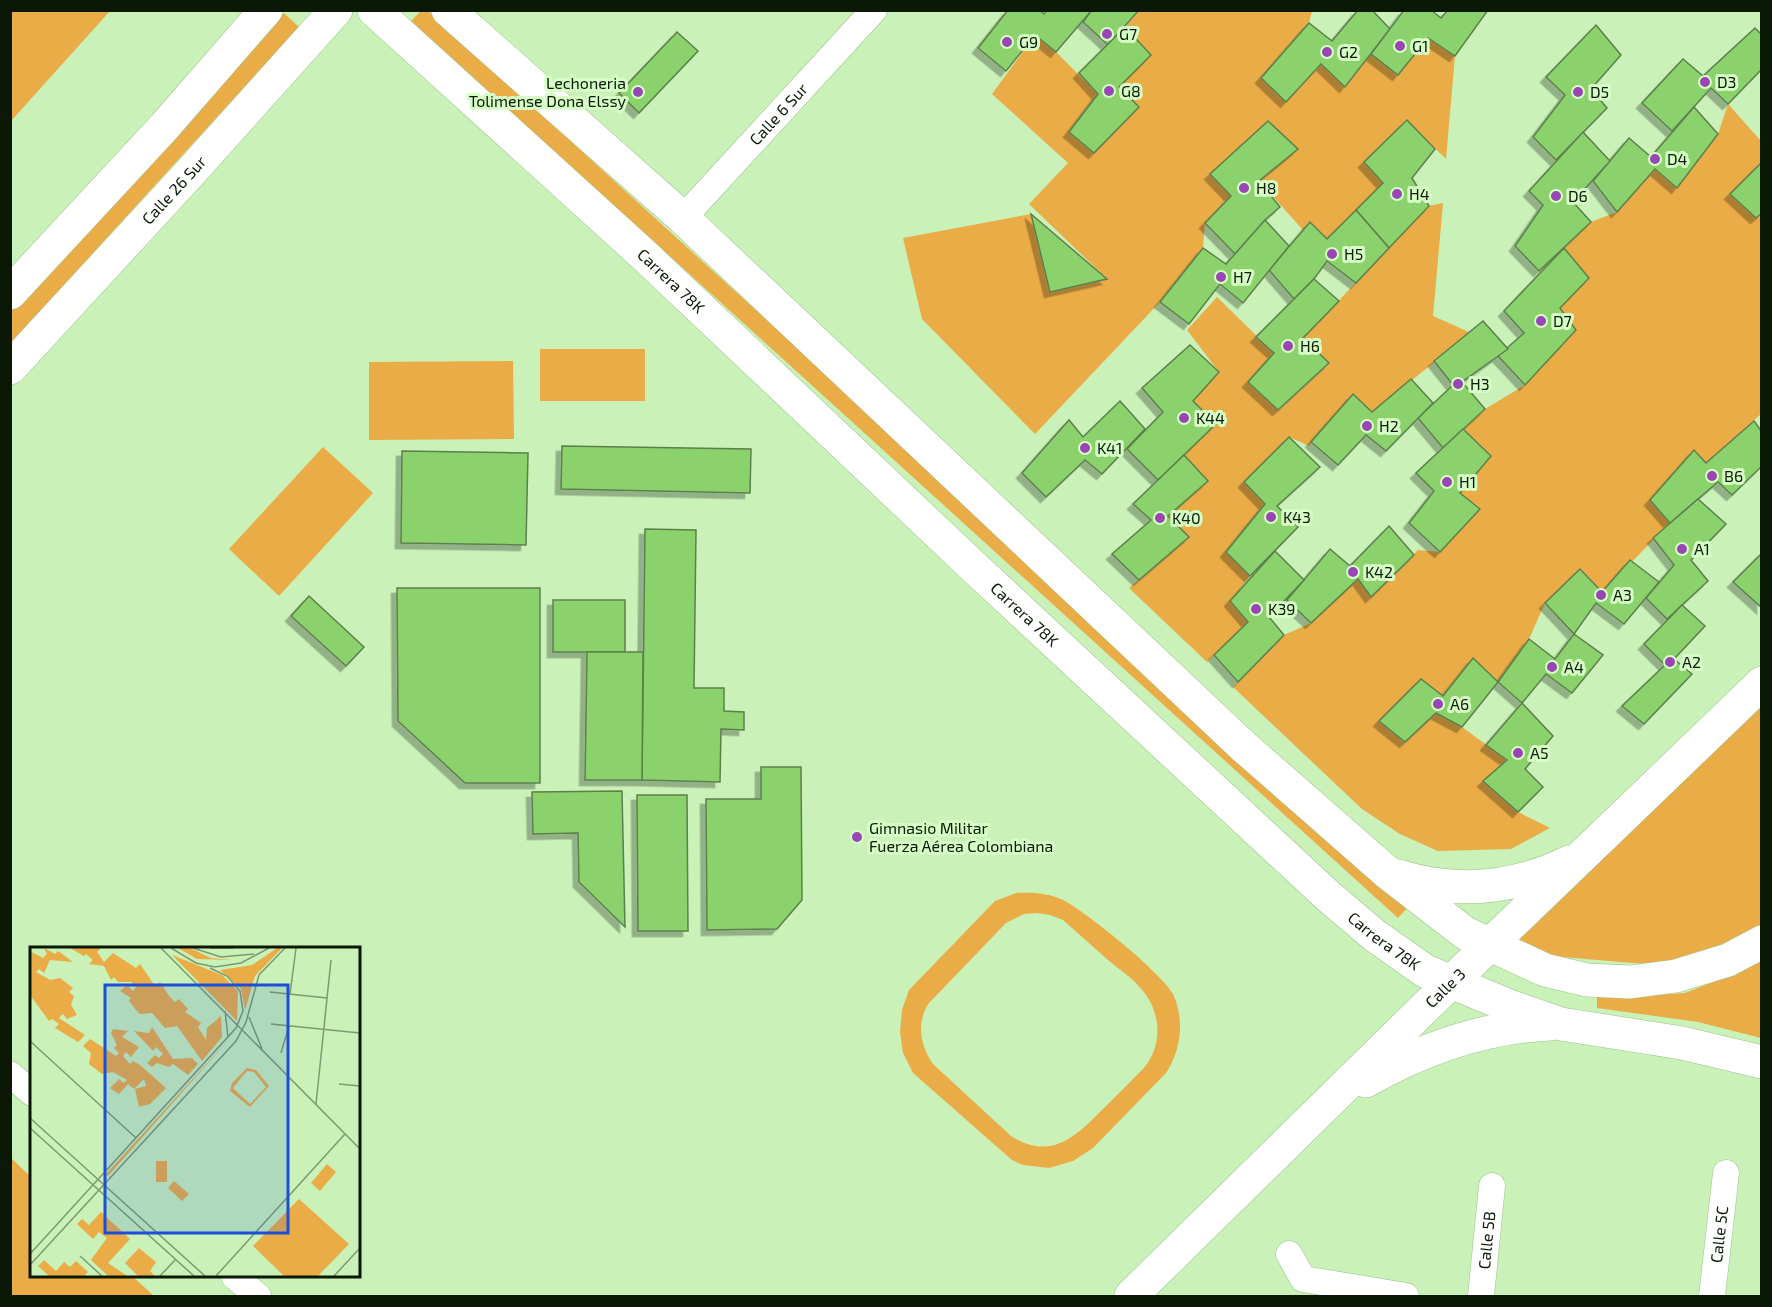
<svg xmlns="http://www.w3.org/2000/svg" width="1772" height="1307" viewBox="0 0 1772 1307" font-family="'Exo 2',sans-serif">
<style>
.green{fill:#eaac46;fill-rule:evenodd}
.building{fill:#8bd16c;stroke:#5c804c;stroke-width:1.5;filter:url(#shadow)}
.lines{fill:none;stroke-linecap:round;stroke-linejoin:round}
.street-casing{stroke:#9bc28b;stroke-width:27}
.secondary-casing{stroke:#9bc28b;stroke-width:34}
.street{stroke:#fff;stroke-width:26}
.secondary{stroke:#fff;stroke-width:33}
.poi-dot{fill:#9946b5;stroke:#d6ffc5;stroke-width:2}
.labels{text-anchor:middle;stroke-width:6;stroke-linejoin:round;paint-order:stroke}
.poi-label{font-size:16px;fill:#0a1805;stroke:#d6ffc5;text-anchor:start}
.street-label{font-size:16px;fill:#0a1805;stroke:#d6ffc5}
.inset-road{fill:none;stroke:#7d9a70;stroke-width:1.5}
.view{fill:#1d4ed8;fill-opacity:0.15;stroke:#1d4ed8;stroke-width:3}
.inset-edge{fill:none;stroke:#0a1805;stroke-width:3}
</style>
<defs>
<filter id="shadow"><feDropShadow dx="-5.5" dy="5.5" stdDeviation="0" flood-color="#0004"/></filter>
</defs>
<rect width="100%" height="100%" fill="#c9f1b8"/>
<g class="green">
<polygon points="11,10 110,11 11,121 10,11"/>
<polygon points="421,11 428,11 1409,906 1398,918 411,21"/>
<polygon points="1139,11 1312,11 1309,23 1261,78 1286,102 1321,64 1345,87 1371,54 1398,74 1428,38 1455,56 1446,159 1406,120 1365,162 1383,183 1327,239 1303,230 1259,181 1298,149 1268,121 1210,174 1231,196 1205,223 1203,248 1160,302 1035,434 922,319 903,238 1031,214 1050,291 1107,279 1029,204 1068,163 992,94 1035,35 1056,52 1098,94 1069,132 1094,153 1138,107 1119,87 1151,55 1125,27"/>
<polygon points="284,13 299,27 11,343 10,311"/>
<polygon points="1728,104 1761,141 1761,162 1731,194 1756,218 1761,213 1761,414 1706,463 1694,451 1650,500 1670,523 1602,592 1579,570 1545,603 1529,639 1498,682 1473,658 1443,696 1379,721 1405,742 1436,713 1462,727 1507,760 1484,782 1518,812 1550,828 1511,849 1438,851 1400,834 1362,809 1233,687 1284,635 1311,623 1358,579 1371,596 1418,550 1440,552 1480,509 1460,493 1491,456 1463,429 1485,409 1525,385 1575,331 1560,308 1589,278 1564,248 1591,222 1617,212 1655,169 1677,187 1718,134"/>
<polygon points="1443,203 1433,316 1471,333 1372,412 1353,395 1309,446 1289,437 1244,482 1265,504 1226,552 1250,576 1231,601 1248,622 1207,662 1129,588 1189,537 1168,516 1208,481 1184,455 1216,424 1193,401 1219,372 1187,330 1217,297 1274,353 1248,382 1279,410 1329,364 1303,338 1429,206"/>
<rect x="540" y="349" width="105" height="52"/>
<polygon points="513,361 514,439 369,440 369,362"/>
<polygon points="323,447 373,493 279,596 229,549"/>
<polygon points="1761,697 1761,926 1731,945 1692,957 1645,964 1550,956 1513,940"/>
<path d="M1016 893C1032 892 1047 893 1061 899 1083 909 1163 974 1173 994 1185 1020 1181 1050 1166 1073L1093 1148 1073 1161 1049 1168 1023 1165 1012 1160 913 1073 903 1053 900 1032 902 1010 909 990 995 901ZM1037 913 1050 915 1063 920C1078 933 1093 947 1108 960 1120 970 1134 979 1143 991 1161 1013 1163 1045 1144 1068 1131 1081 1118 1094 1104 1108 1077 1135 1052 1162 1011 1136L933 1064C920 1046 916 1022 929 1003L1006 923 1024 914Z"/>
<polygon points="1761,959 1761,1038 1698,1022 1597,1008 1597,996 1625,997 1685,993 1746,969"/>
<polygon points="10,1157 31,1177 32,1276 132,1276 154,1296 11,1296"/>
</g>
<g class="building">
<polygon points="1008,10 1039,10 1044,14 1047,10 1092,10 1056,52 1035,35 1006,71 978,48"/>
<polygon points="1092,10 1139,10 1108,45 1083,22"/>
<polygon points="1358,10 1372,10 1390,29 1345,87 1321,64 1286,102 1261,78 1309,23 1332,41"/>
<polygon points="1404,10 1431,10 1441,18 1448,10 1488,10 1455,56 1428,38 1398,75 1371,54"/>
<polygon points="1596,25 1621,55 1591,89 1607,108 1556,160 1533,137 1565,95 1546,77"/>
<polygon points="1125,27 1151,55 1119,87 1139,107 1094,153 1069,132 1098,94 1079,73"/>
<polygon points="1755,28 1762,35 1762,69 1728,104 1711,88 1672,131 1642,103 1683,59 1703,76"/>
<polygon points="677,32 698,51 639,113 619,93"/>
<polygon points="1694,107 1718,134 1677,188 1655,169 1617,212 1593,181 1629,138 1651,157"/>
<polygon points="1407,120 1435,149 1412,178 1429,206 1389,248 1356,210 1383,183 1364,162"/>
<polygon points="1268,121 1298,149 1259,181 1280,207 1265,220 1235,254 1205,223 1231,196 1210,174"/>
<polygon points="1583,132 1610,161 1573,202 1591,222 1539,271 1515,246 1543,205 1529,191"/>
<polygon points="1762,162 1762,213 1756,218 1730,194"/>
<polygon points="1356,210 1389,248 1356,283 1327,261 1314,279 1294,299 1269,270 1310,222 1327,239"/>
<polygon points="1031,214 1107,279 1050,292"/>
<polygon points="1265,220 1289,246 1243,303 1220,284 1189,324 1160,302 1203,248 1226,264"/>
<polygon points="1564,248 1589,278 1560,308 1576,330 1525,385 1498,356 1524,333 1504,311"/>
<polygon points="1314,279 1339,301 1303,338 1329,363 1278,410 1248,382 1274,353 1256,337"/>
<polygon points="1483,321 1508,349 1462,382 1485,409 1443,448 1418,418 1453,385 1434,361"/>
<polygon points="1190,345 1219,372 1193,401 1216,424 1158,480 1127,449 1163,412 1142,388"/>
<polygon points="1411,379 1433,403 1386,451 1366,435 1338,465 1311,442 1353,394 1372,412"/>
<polygon points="1120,401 1145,429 1102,474 1085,460 1046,497 1022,473 1069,420 1083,437"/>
<polygon points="1754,421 1762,432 1762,466 1732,495 1718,482 1670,523 1650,500 1694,450 1706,463"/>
<polygon points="1463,429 1491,456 1460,493 1480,509 1440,552 1409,523 1434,491 1416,473"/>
<polygon points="1289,437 1320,467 1277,506 1298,527 1250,576 1226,552 1265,504 1244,482"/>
<polygon points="562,446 751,449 750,493 561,489"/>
<polygon points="402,451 528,453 526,545 401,543"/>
<polygon points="1184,455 1208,481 1168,516 1189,537 1139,580 1112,554 1151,520 1133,504"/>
<polygon points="1698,499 1726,524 1691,560 1708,581 1667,619 1646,598 1674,565 1653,538"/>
<polygon points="1389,526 1414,555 1371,597 1358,579 1311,623 1287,600 1330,549 1350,566"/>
<polygon points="645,529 696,530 694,688 724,688 724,711 744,712 744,730 721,729 720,782 642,780"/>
<polygon points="1275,551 1304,580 1269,617 1284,635 1238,682 1214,655 1248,622 1230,601"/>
<polygon points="1762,553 1762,608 1733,582"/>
<polygon points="1630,560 1659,582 1624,624 1596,603 1574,634 1545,603 1580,569 1602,592"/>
<polygon points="397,588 540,588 540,783 465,783 398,721"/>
<polygon points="309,596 364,647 346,666 291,616"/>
<rect x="553" y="600" width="72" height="52"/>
<polygon points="1682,605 1705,626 1674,659 1692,674 1644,724 1622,706 1665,665 1644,644"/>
<polygon points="1574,634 1603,655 1572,693 1546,674 1522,703 1498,682 1529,639 1555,659"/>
<polygon points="587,652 643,652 642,780 585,780"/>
<polygon points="1473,658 1498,682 1462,727 1436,713 1405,742 1379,721 1421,679 1443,696"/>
<polygon points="1522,703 1553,736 1525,769 1543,787 1518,812 1483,781 1507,760 1486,745"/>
<polygon points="761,767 801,767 802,900 777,929 707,930 706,799 761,799"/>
<polygon points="622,791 625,927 579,882 578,833 533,834 532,792"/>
<polygon points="637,795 687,795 688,931 638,931"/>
</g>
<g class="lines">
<g class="street-casing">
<g id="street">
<path id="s1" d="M683 218 874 10"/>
<polyline points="10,1074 32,1093"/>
<polyline points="1289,1254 1303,1279 1406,1296"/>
<polyline points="234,1276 258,1296"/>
<path id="s2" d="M1481 1296 1492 1186"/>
<path id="s3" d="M1712 1296 1726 1173"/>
</g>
</g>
<g class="secondary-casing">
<g id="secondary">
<path id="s4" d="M374 10 645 256 977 570 1327 895 1374 935 1425 971 1509 1006 1561 1024 1682 1043 1762 1062"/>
<polyline points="448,10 683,218 1243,746 1389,874 1465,933 1545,970 1587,980 1630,982 1676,976 1728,960 1762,942"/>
<polyline points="10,293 164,127 266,10"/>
<path id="s5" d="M10 368 188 175 336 10"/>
<path d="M1398 876C1456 894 1514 889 1569 862"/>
<path d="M1366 1081C1422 1049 1485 1027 1550 1024"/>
<path id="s6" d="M1131 1296 1451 982 1762 683"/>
</g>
</g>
<use href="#street" class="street"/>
<use href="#secondary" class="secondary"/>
</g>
<g class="poi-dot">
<circle cx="1107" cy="34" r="6"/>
<circle cx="1007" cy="42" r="6"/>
<circle cx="1400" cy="46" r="6"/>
<circle cx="1327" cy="52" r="6"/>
<circle cx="1705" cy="82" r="6"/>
<circle cx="1109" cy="91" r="6"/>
<circle cx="638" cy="92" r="6"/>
<circle cx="1578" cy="92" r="6"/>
<circle cx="1655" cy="159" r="6"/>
<circle cx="1244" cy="188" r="6"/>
<circle cx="1397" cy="194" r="6"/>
<circle cx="1556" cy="196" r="6"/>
<circle cx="1332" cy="254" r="6"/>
<circle cx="1221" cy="277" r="6"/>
<circle cx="1541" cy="321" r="6"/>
<circle cx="1288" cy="346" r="6"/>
<circle cx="1458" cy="384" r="6"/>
<circle cx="1184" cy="418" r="6"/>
<circle cx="1367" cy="426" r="6"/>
<circle cx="1085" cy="448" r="6"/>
<circle cx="1712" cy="476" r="6"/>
<circle cx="1447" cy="482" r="6"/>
<circle cx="1271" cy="517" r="6"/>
<circle cx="1160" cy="518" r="6"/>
<circle cx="1682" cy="549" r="6"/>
<circle cx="1353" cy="572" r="6"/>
<circle cx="1601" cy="595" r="6"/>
<circle cx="1256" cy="609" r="6"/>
<circle cx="1670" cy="662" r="6"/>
<circle cx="1552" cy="667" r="6"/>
<circle cx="1438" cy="704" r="6"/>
<circle cx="1518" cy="753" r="6"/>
<circle cx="857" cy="837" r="6"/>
</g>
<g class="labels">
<g class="poi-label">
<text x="1119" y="40">G7</text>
<text x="1019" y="48">G9</text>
<text x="1412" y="52">G1</text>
<text x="1339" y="58">G2</text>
<text x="1717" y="88">D3</text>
<text x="626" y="89" text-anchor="end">Lechoneria<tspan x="626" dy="18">Tolimense Dona Elssy</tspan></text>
<text x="1121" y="97">G8</text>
<text x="1590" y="98">D5</text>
<text x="1667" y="165">D4</text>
<text x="1256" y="194">H8</text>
<text x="1409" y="200">H4</text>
<text x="1568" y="202">D6</text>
<text x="1344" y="260">H5</text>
<text x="1233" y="283">H7</text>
<text x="1553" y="327">D7</text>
<text x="1300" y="352">H6</text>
<text x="1470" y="390">H3</text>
<text x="1196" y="424">K44</text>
<text x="1379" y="432">H2</text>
<text x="1097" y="454">K41</text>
<text x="1724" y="482">B6</text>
<text x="1459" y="488">H1</text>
<text x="1283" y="523">K43</text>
<text x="1172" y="524">K40</text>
<text x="1694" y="555">A1</text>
<text x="1365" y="578">K42</text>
<text x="1613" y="601">A3</text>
<text x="1268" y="615">K39</text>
<text x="1682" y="668">A2</text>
<text x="1564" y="673">A4</text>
<text x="1450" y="710">A6</text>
<text x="1530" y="759">A5</text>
<text x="869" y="834">Gimnasio Militar<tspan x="869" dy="18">Fuerza Aérea Colombiana</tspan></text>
</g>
<g class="street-label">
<text dy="6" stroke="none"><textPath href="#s1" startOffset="141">Calle 6 Sur</textPath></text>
<text dy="6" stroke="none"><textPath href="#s5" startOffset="242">Calle 26 Sur</textPath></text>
<text dy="6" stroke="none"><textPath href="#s4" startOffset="402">Carrera 78K</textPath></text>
<text dy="6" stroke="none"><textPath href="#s4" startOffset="888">Carrera 78K</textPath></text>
<text dy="6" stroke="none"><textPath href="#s4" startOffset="1374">Carrera 78K</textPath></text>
<text dy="6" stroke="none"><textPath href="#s6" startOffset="440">Calle 3</textPath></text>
<text dy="6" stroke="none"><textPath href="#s3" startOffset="62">Calle 5C</textPath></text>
<text dy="6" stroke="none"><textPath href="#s2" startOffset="56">Calle 5B</textPath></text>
</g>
</g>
<g transform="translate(30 947)">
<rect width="330" height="330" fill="#c9f1b8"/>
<path d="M14 1 25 7 28 4 43 15 20 13 14 26 9 22 6 25 20 33 30 31 43 41 39 45 44 49 41 58 47 68 37 72 33 67 29 71 55 88 48 95 25 81 29 77 22 72 19 74 0 48V4L13 11 17 7ZM40 1H71L67 5 74 15 83 6 106 21 110 17 125 39 130 35 139 49 145 55 149 52 158 62 155 65 171 76 168 80 176 93 177 81 191 69 192 90 172 114 147 79 135 81 122 66 110 67 106 63 99 54 101 51 90 44 97 38 103 44 106 40 101 35H88L84 30 81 33 74 19 59 17 63 13 56 7 54 9ZM148 1H160L181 11 203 13 167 12ZM247 1H252L225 29 215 63 211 42 190 23 222 18ZM142 8 192 28 208 44 207 74ZM122 80 143 112 162 111 168 117 158 128 143 117 139 120 127 116 122 120 117 116 125 108 129 111 133 107 126 100 123 104 104 84 119 86ZM83 82 98 84 92 90 109 100 101 110 96 105 93 109 100 117 103 114 110 118 136 141 120 157 109 160 105 142 116 139 114 132 104 142 98 137 89 147 80 141 89 132 94 136 97 133 83 125 72 127 59 117 61 106 53 99 60 92 86 109 89 106 84 101 87 98 81 86ZM202 89 78 229 76 227ZM217 121 226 123 239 139 220 160 200 144 202 136ZM217 124 224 125 236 140 220 157 203 141ZM126 214H137V235H126ZM297 217 306 225 290 244 281 236ZM144 234 159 247 152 254 138 241ZM269 252 319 297 288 329H254L223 299ZM71 265 100 292 78 316 97 329H78L61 313 77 291 69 285 63 292 47 277 52 272 59 278ZM109 301 126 315 120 324 125 329H108L95 316ZM14 313 26 324 34 315 40 320 46 314 58 325 54 329H19L8 319Z" fill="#eaac46" fill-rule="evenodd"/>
<path class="inset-road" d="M131 1 330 202M141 1 166 16 185 20 211 16 239 1M163 1 191 10 224 7M180 1H203M240 45 297 51M260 47 266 1M195 64 198 90M219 70 232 102M241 77 330 86M0 94 106 191M251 106 259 79M309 137 330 139M286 157 301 13M0 171 175 329M0 181 164 329M0 307 206 81 213 64 210 44 197 29 180 21M50 309 72 329M0 318 206 94 216 75 229 28 255 1M130 329 146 312M186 329 315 187M304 329 330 301"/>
<path class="view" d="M75 38H258V286H75Z"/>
<rect width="330" height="330" class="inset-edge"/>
</g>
<rect width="1772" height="1307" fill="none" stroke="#0a1805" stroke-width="24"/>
</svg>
